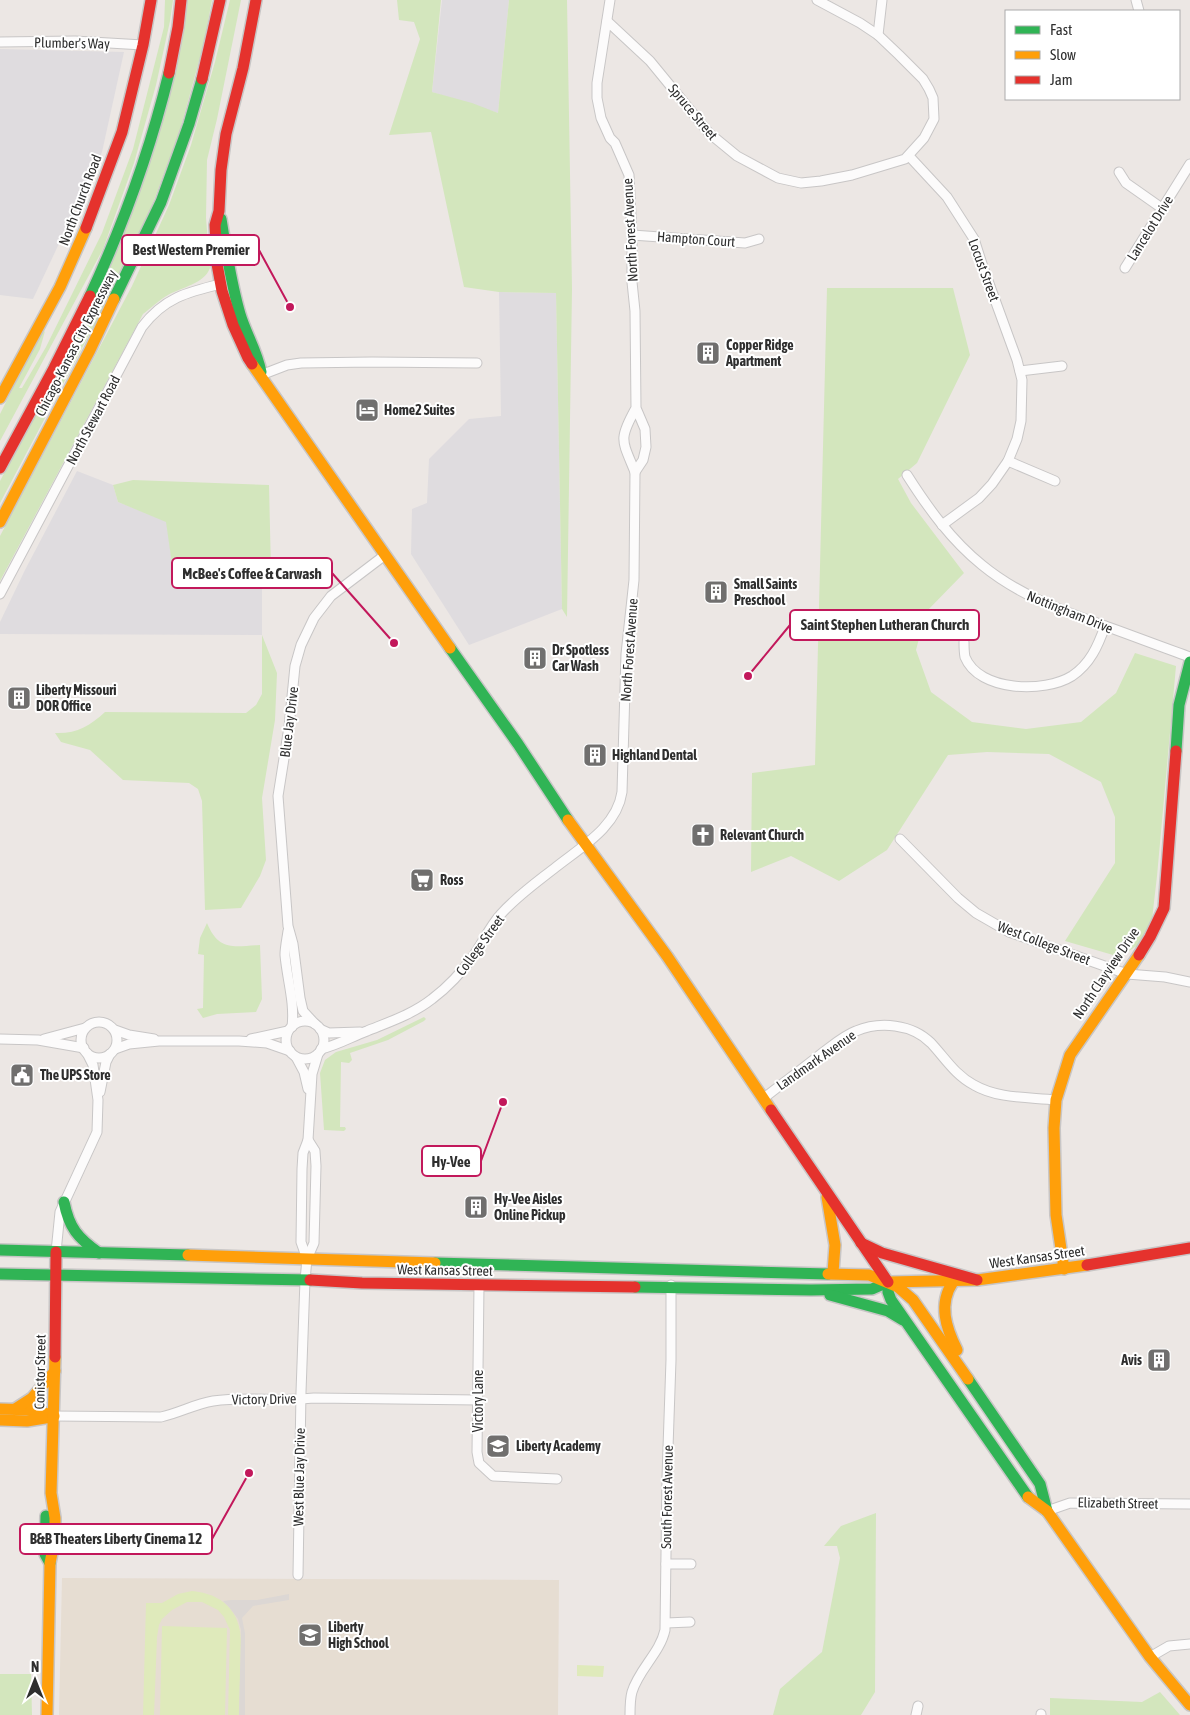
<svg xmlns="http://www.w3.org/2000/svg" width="1190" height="1715" viewBox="0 0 1190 1715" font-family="'Asap Condensed',sans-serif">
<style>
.industrial{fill:#dfdcdf}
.education{fill:#e6ddd2}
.green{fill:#d3e6bd}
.pitch{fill:#dfeabb}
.plaza{fill:#dcd7d4}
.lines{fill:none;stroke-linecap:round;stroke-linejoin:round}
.street-casing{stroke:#c8c6c6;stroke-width:11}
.fast-casing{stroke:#c8c6c6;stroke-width:14}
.slow-casing{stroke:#c8c6c6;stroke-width:14}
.jam-casing{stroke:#c8c6c6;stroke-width:14}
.street{stroke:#fcfbfb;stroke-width:9}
.fast{stroke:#30b455;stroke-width:11}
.slow{stroke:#ff9f0a;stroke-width:11}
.jam{stroke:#e5322d;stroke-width:11}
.labels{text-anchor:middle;stroke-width:4;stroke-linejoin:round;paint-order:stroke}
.street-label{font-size:14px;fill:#2e2e2e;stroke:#fff}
.poi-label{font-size:14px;font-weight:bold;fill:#2e2e2e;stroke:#fff;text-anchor:start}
.leader{fill:none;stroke:#c2185b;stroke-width:2}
.callout-dot{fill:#c2185b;stroke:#fff;stroke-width:2}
.callout{fill:#fff;stroke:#c2185b;stroke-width:2}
.callout-label{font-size:15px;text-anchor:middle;font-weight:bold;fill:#2e2e2e}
</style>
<rect width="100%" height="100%" fill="#ece7e4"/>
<g class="industrial">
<polygon points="442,0 509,0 498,113 432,92"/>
<polygon points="0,49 124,52 102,152 33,299 0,295"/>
<polygon points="499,292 556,293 562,609 469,645 411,554 412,509 427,503 429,459 469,419 501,416"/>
<polygon points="77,471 113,485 118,502 167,521 173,571 262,571 262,635 0,634 0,622 25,570"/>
</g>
<polygon class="education" points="62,1578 559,1580 558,1715 59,1715"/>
<g class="green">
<polygon points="165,0 173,0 170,21 156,85 134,163 103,249 0,441 0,414 39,336 45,331 40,349 19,388 22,388 46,347 102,233 133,149 164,27"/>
<polygon points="187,0 212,0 204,43 179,134 148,216 124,269 0,503 0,481 98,294"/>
<path d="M230 0H241L217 119 207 160 206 218 210 268C204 284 182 287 168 295 159 300 151 308 143 314L0 581V536L132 286 169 205 191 145 215 62Z"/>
<polygon points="397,0 441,0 432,92 472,103 498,113 509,0 567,0 572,289 567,617 562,609 556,293 499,292 464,287 431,132 389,135 420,39 414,22 399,20"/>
<polygon points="827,288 953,288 970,355 917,463 898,479 911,503 964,573 926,612 916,650 931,692 972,722 1026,729 1081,722 1116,693 1135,653 1176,666 1157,876 1150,937 1120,957 1065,941 1115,863 1115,817 1101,782 1049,754 987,752 948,755 887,850 839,881 791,856 751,872 752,773 815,765"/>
<polygon points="133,480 269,485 271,571 173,571 166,522 118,502 113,485"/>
<path d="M262 635 277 673 275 720 262 798 266 860 260 876 241 908 205 910 202 801 198 789 189 783 123 780 90 750 61 742 55 733C76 734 90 726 105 712L246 713 256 705 262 694Z"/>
<path d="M207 923C219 952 234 946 260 945L262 999 256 1012 217 1014 203 1018 197 1009 203 1008 204 955 198 954 200 938Z"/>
<polygon points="424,1017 426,1019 424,1021 388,1040 350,1053 352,1060 349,1063 341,1062 340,1127 345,1127 346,1129 344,1131 324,1130 320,1073 325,1060 336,1052 377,1040"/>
<polygon points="876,1513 875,1692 861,1715 773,1715 780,1689 822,1652 840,1558 837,1546 824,1546 841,1526"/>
<polygon points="0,1674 31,1674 32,1715 0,1715"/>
<polygon points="1160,1692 1180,1715 1050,1715 1050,1698 1142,1702"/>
</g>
<g class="pitch">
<path d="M192 1591C223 1594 240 1611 241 1641L239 1715H228L230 1630 224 1617 218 1610 202 1602H187L172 1610 162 1619 159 1625 157 1637 154 1715H143L146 1603H162L178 1594Z"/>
<polygon points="162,1626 227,1628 225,1715 160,1715"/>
<polygon points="577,1665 604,1666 603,1677 577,1676"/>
</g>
<polygon class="plaza" points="289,1594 289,1600 253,1606 242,1618 245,1633 245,1715 239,1715 241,1630 238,1619 229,1607 223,1601 231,1600 257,1600"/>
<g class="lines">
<g class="street-casing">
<g id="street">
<path d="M610 0 597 83V98L601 118 610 138 615 143 629 175 632 235V282L635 311 636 408 645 429 646 447 643 460 635 472C622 440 618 440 636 408"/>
<polyline points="1136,0 1139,11"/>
<polyline points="607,21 650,61 709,133 737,156 778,178 801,183 821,181 852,175 905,159 924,138 934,119 933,98 929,89 923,79 899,55 878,35 860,23 817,0"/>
<polyline points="878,35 882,0"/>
<polyline points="0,42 75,41 143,45"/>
<polyline points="909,156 947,197 974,239 983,267 1017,360 1022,380 1021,421 1017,439 1008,461 992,484 979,498 942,525"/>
<polyline points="1119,172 1126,183 1163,209"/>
<polyline points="632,235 745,243 759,239"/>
<polyline points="1125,268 1190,164"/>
<polyline points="1020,371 1062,366"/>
<polyline points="261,375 287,365 301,363 372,362 477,363"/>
<polyline points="1008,461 1055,481"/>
<path d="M907 475C928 508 951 540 982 565 1016 593 1055 608 1097 623 1128 634 1159 646 1190 657"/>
<path d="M0 594 142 327C164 298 187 292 221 284"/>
<path d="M964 642C964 647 964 652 965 657 979 692 1045 693 1072 676 1090 664 1098 646 1105 626"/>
<polyline points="900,839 958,898 976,913 1009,932 1127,974 1165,977 1190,982"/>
<path d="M288 931C287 939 285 947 285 955 287 979 295 1002 292 1027"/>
<circle cx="305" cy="1040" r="19"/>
<circle cx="99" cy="1040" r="18"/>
<polyline points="315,1024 303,1011 300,998 293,944 288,926 278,796 289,727 295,666 301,645 314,618 331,596 385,555"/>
<polyline points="320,1029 329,1033 360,1032"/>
<polyline points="115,1030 129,1035 154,1039"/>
<polyline points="0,1039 38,1040 84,1048"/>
<polyline points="44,1039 85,1028"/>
<polyline points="251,1039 288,1031"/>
<polyline points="115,1049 129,1044 159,1041 239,1041 267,1043 290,1051"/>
<path d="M321 1049C338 1045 351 1037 367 1031 389 1022 413 1014 432 999 448 987 462 972 474 955 483 942 490 926 501 914 517 896 537 882 556 867 581 847 617 827 622 792L626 654 634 580 635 472"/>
<polyline points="296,1057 304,1072 308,1089"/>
<polyline points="100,1092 106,1062 110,1054"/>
<path d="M764 1098C783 1083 802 1069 821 1054 832 1046 843 1036 856 1031 880 1021 912 1024 931 1043 945 1058 955 1075 974 1085 998 1099 1029 1097 1056 1100"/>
<polyline points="56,1252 60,1212 97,1132 98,1100 93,1065 87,1053"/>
<polyline points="307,1259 301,1242 302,1169 303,1153 308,1140 312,1074 318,1054"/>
<polyline points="479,1285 477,1452 479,1463 493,1476 557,1479"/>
<path d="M54 1416 161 1417C179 1413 195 1404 213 1401 246 1396 280 1402 314 1398L478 1400"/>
<polyline points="1047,1511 1070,1503 1190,1504"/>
<polyline points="666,1564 691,1564"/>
<polyline points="298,1575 301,1392 305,1280 307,1259 314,1243 316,1166 315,1151 308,1140"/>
<polyline points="666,1623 690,1622"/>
<polyline points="1150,1657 1169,1646 1190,1644"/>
<polyline points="1041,1714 1041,1715"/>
<path d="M630 1715C630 1707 630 1699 632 1692 639 1669 660 1653 665 1630L667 1477 671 1360V1285"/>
<polyline points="916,1715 918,1706"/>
</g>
</g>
<g class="fast-casing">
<g id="fast">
<path d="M221 219C226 251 231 283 240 314 246 334 257 351 261 372"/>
<path d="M90 296C124 223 150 151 169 73"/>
<polyline points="114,299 161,202 189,124 202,79"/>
<polyline points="450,648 518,744 568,820"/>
<polyline points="1176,751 1179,705 1190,662"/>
<path d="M64 1202C69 1228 78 1238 99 1253"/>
<polyline points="0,1250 188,1255"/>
<polyline points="435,1263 828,1274"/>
<polyline points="0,1274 310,1280"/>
<polyline points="888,1282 888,1292 891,1300 1028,1497"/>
<polyline points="635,1287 811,1290 872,1289 888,1282"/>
<polyline points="830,1295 888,1311 903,1320"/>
<polyline points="968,1379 1040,1484 1047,1511"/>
<polyline points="46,1516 45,1554 50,1563"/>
</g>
</g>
<g class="slow-casing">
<g id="slow">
<polyline points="252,364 450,648"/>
<polyline points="0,398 60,287 86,228"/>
<polyline points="0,522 90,350 114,299"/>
<polyline points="568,820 667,956 771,1110"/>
<polyline points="827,1197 835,1245 833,1273"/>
<polyline points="188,1255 435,1263"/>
<polyline points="1064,1269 1056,1215 1054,1128 1056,1100 1070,1055 1139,955"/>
<polyline points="828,1274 869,1275 898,1287 913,1300 968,1379"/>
<polyline points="890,1282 977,1280 1087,1265"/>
<path d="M953 1282C938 1304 946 1328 957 1350"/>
<polyline points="0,1409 35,1410 54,1416"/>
<polyline points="15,1409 32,1398 55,1371"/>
<polyline points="0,1420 27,1421 51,1417"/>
<polyline points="1028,1497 1047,1511 1150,1657 1190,1705"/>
<polyline points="47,1715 50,1563 55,1538 55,1518 51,1493 55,1357"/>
</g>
</g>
<g class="jam-casing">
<g id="jam">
<polyline points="169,73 178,27 181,0"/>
<polyline points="202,79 220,0"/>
<polyline points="86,228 122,132 143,45 151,0"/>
<polyline points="252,364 248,358 233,325 222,291 217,264 215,225 219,211 221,170 226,134 243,68 256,0"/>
<polyline points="0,468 54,368 90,296"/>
<polyline points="1139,955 1150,937 1164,908 1176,751"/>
<polyline points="771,1110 888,1282"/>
<polyline points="861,1243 882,1253 977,1280"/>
<polyline points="1087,1265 1190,1248"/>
<polyline points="310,1280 362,1283 635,1287"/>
<polyline points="55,1357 56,1252"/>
</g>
</g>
<use href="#street" class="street"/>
<use href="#fast" class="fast"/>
<use href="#slow" class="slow"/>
<use href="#jam" class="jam"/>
</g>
<defs>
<g id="building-square" transform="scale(1.25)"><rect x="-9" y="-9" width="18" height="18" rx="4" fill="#706f6e" stroke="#fff"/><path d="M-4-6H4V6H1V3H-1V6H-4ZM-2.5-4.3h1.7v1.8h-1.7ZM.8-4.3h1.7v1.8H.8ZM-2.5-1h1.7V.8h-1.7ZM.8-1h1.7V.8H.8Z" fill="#fff"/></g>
<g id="hotel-square" transform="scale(1.25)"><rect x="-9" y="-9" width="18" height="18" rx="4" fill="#706f6e" stroke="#fff"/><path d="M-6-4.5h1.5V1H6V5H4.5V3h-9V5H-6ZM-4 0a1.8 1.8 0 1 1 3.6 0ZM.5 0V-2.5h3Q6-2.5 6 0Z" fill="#fff"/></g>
<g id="church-square" transform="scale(1.25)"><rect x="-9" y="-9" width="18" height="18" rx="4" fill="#706f6e" stroke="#fff"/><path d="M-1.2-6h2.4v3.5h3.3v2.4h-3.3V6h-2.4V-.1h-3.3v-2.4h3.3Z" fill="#fff"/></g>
<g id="supermarket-square" transform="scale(1.25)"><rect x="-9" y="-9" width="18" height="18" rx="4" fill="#706f6e" stroke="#fff"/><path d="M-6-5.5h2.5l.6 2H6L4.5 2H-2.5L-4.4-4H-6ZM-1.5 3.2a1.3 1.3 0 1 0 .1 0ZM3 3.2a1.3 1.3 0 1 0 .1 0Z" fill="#fff"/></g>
<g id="civic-square" transform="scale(1.25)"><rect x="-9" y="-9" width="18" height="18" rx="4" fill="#706f6e" stroke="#fff"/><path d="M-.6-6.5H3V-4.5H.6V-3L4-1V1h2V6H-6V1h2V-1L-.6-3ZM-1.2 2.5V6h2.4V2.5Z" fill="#fff"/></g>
<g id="school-square" transform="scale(1.25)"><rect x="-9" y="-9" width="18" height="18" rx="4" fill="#706f6e" stroke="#fff"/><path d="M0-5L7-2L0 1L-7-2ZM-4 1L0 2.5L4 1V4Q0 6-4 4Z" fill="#fff"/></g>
</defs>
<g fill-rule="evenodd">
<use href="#building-square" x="708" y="353"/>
<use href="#hotel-square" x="367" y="410"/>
<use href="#building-square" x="716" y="592"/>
<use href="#building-square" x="535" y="658"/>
<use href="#building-square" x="19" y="698"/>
<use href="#building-square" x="595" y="755"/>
<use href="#church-square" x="703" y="835"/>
<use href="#supermarket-square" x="422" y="880"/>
<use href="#civic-square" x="22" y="1075"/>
<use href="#building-square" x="476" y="1207"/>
<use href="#building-square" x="1159" y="1360"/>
<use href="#school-square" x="498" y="1446"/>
<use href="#school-square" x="310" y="1635"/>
</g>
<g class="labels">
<g class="street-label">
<text transform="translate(72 43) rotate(1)" y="5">Plumber's Way</text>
<text transform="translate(693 112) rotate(50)" y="5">Spruce Street</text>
<text transform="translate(80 200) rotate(-69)" y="5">North Church Road</text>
<text transform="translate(1150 228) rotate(-58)" y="5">Lancelot Drive</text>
<text transform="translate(630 230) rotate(-93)" y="5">North Forest Avenue</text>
<text transform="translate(696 239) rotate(4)" y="5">Hampton Court</text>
<text transform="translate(984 270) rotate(70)" y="5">Locust Street</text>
<text transform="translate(76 343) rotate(-63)" y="5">Chicago-Kansas City Expressway</text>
<text transform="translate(93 420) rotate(-62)" y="5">North Stewart Road</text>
<text transform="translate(1070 612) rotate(22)" y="5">Nottingham Drive</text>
<text transform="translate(629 650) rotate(-86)" y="5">North Forest Avenue</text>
<text transform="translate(289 722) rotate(-83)" y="5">Blue Jay Drive</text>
<text transform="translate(1044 943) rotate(21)" y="5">West College Street</text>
<text transform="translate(480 945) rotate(-54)" y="5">College Street</text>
<text transform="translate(1106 973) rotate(-56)" y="5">North Clayview Drive</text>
<text transform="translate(816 1060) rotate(-35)" y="5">Landmark Avenue</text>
<text transform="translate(1037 1257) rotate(-8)" y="5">West Kansas Street</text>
<text transform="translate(445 1270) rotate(1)" y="5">West Kansas Street</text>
<text transform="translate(40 1372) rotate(-89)" y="5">Conistor Street</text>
<text transform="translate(264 1399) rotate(-1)" y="5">Victory Drive</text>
<text transform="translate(478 1401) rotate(-90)" y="5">Victory Lane</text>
<text transform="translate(299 1477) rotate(-89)" y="5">West Blue Jay Drive</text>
<text transform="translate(667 1497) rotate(-89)" y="5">South Forest Avenue</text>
<text transform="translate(1118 1503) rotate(1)" y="5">Elizabeth Street</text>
</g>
<g class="poi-label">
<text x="726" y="350">Copper Ridge<tspan x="726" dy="16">Apartment</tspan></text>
<text x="384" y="415">Home2 Suites</text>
<text x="734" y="589">Small Saints<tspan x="734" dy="16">Preschool</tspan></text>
<text x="552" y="655">Dr Spotless<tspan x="552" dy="16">Car Wash</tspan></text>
<text x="36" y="695">Liberty Missouri<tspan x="36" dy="16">DOR Office</tspan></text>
<text x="612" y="760">Highland Dental</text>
<text x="720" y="840">Relevant Church</text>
<text x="440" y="885">Ross</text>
<text x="40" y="1080">The UPS Store</text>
<text x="494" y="1204">Hy-Vee Aisles<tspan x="494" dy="16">Online Pickup</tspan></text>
<text x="1142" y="1365" text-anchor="end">Avis</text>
<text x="516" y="1451">Liberty Academy</text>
<text x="328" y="1632">Liberty<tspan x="328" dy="16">High School</tspan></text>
</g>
</g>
<path class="leader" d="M290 307L259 250M394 643L332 573M748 676L790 625M503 1102L481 1161M249 1473L212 1539"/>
<g class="callout-dot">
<circle cx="290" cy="307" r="5"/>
<circle cx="394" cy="643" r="5"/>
<circle cx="748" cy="676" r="5"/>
<circle cx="503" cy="1102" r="5"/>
<circle cx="249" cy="1473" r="5"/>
</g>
<g class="callout">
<rect x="122" y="235" width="137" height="30" rx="5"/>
<rect x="172" y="558" width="160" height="30" rx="5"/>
<rect x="790" y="610" width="189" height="30" rx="5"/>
<rect x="422" y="1146" width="59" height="30" rx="5"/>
<rect x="20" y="1524" width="192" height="30" rx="5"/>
</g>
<g class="callout-label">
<text x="191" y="255">Best Western Premier</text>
<text x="252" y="579">McBee's Coffee &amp; Carwash</text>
<text x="885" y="630">Saint Stephen Lutheran Church</text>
<text x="451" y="1167">Hy-Vee</text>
<text x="116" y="1544">B&amp;B Theaters Liberty Cinema 12</text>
</g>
<rect x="1005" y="10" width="175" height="90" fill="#ffffff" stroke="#ababab"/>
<rect x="1015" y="26" width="25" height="8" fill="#30b455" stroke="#ababab"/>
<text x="1050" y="35" font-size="15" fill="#2e2e2e">Fast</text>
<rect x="1015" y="51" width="25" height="8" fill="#ff9f0a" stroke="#ababab"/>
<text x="1050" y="60" font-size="15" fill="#2e2e2e">Slow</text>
<rect x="1015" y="76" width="25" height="8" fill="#e5322d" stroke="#ababab"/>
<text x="1050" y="85" font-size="15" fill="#2e2e2e">Jam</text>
<g transform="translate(35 1680)" stroke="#ffffff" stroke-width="4" paint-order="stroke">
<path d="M0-4L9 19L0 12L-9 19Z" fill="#2e2e2e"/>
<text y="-8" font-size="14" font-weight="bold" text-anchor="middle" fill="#2e2e2e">N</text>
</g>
</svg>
